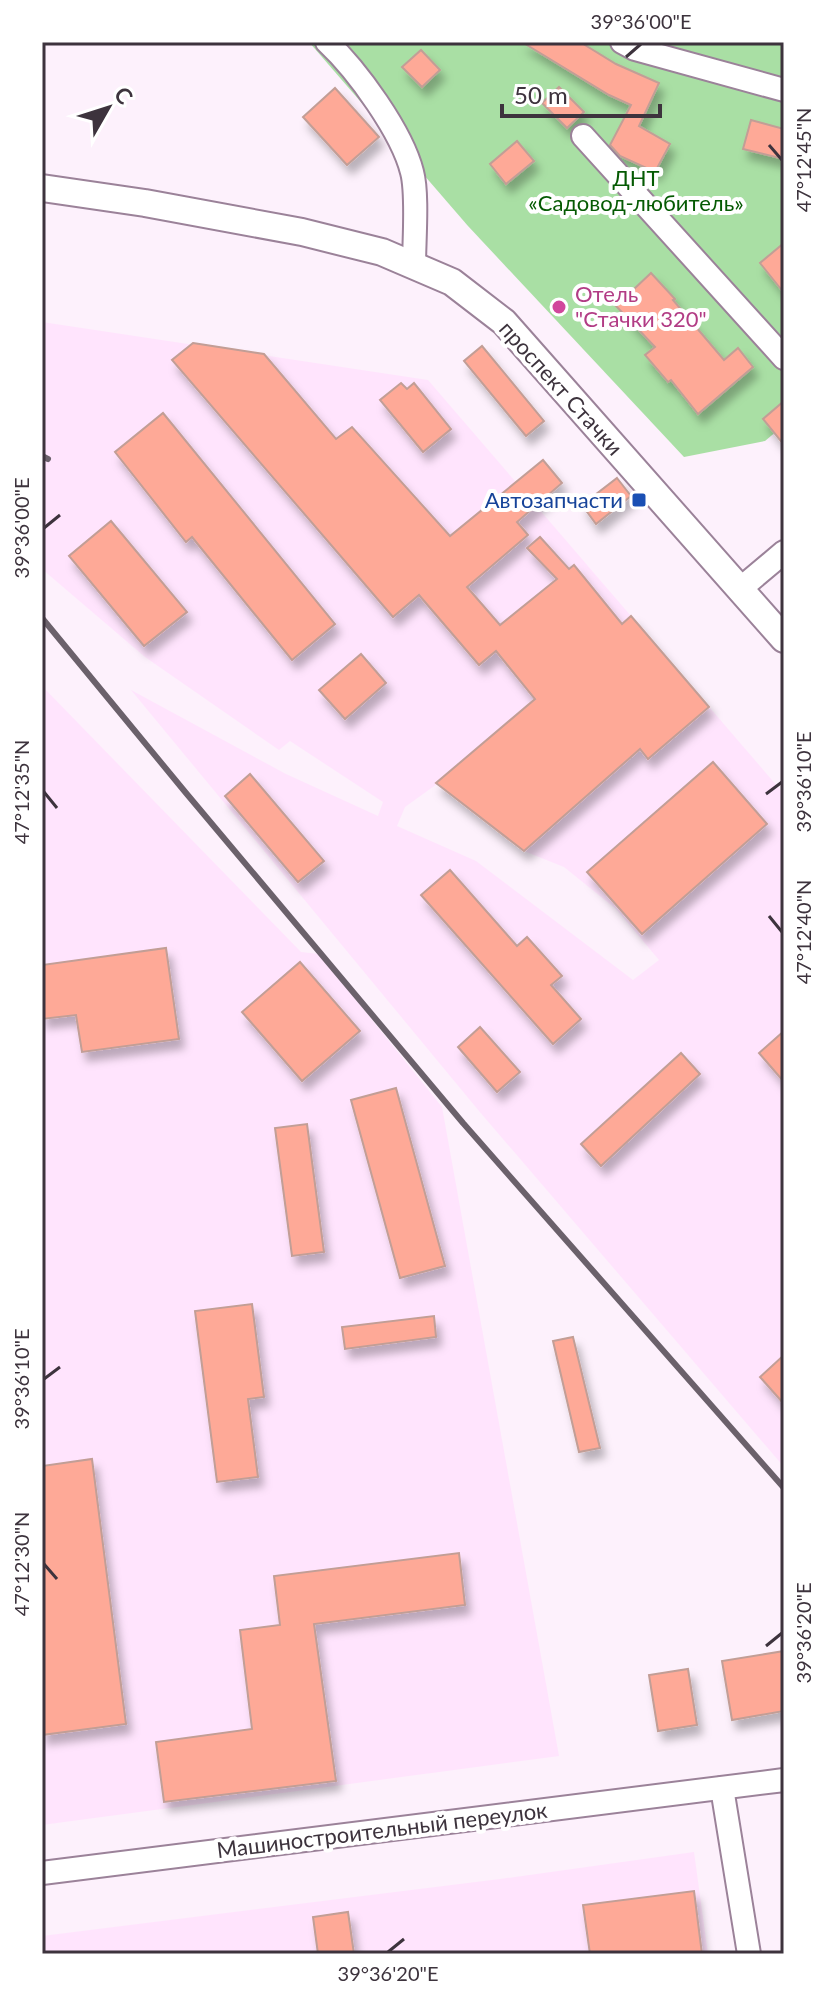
<svg xmlns="http://www.w3.org/2000/svg" width="826" height="1996" viewBox="0 0 826 1996" font-family="Lato,sans-serif">
<style>
.built{fill:#ffe4fd;fill-rule:evenodd}
.green{fill:#a9dfa4}
.building{fill:#fea997;stroke:#c29e96;stroke-width:2;filter:url(#shadow)}
.lines{fill:none;stroke-linecap:round;stroke-linejoin:round}
.minor-casing{stroke:#9b8299;stroke-width:26}
.tertiary-casing{stroke:#9b8299;stroke-width:30}
.minor{stroke:#fff;stroke-width:22}
.tertiary{stroke:#fff;stroke-width:26}
.rail{stroke:#6b616b;stroke-width:6}
.ticks{fill:none;stroke:#3d333d;stroke-width:3}
.hotel-dot{fill:#d1479c;stroke:#fff;stroke-width:3}
.transit-dot{fill:#1a4fb4;stroke:#fff;stroke-width:3}
.labels{text-anchor:middle;stroke-width:8;stroke-linejoin:round;paint-order:stroke}
.park-label{font-size:22px;fill:#055a03;stroke:#fff}
.hotel-label{font-size:22px;fill:#b23c85;stroke:#fff;text-anchor:start}
.street-label{font-size:22px;fill:#3d333d;stroke:#fff}
.transit-label{font-size:22px;fill:#164399;stroke:#fff;text-anchor:end}
.neatline{fill:none;stroke:#3d333d;stroke-width:3}
.ticks-label{font-size:20px;text-anchor:middle;fill:#3d333d}
</style>
<defs>
<filter id="shadow"><feDropShadow dx="5" dy="9" stdDeviation="4" flood-color="#0004"/></filter>
</defs>
<rect width="100%" height="100%" fill="#fdf1fc"/>
<g class="built">
<path d="M42 322 428 380 784 794V1467L479 1111 131 690 286 774 378 816 383 802 290 741 279 750 145 657 42 569ZM437 784 524 851 564 867 616 909 659 960 633 980 476 861 397 826 405 807Z"/>
<polygon points="42,686 301,952 319,954 442,1107 559,1756 42,1825"/>
<polygon points="694,1852 708,1954 42,1954 42,1936 500,1879"/>
</g>
<polygon class="green" points="309,42 784,42 784,425 765,441 684,457 468,226"/>
<g class="building">
<polygon points="522,42 580,42 616,64 659,83 639,126 670,144 655,172 620,156 610,145 631,105 609,95"/>
<polygon points="421,50 440,70 422,87 402,67"/>
<polygon points="559,87 584,112 567,128 542,103"/>
<polygon points="335,88 379,137 347,165 303,117"/>
<polygon points="751,120 784,129 784,159 743,149"/>
<polygon points="517,141 534,161 506,184 490,164"/>
<polygon points="784,243 784,293 760,263"/>
<polygon points="651,273 675,299 673,300 724,360 738,348 753,367 698,414 671,380 668,382 645,355 655,347 616,306"/>
<polygon points="193,343 264,354 336,439 352,427 450,536 543,460 562,483 517,522 528,535 467,587 500,625 557,579 527,548 540,537 569,569 574,565 622,624 631,616 709,707 648,759 640,749 524,851 436,783 535,699 496,651 479,665 419,595 393,617 172,360"/>
<polygon points="482,346 544,421 526,436 464,361"/>
<polygon points="401,383 407,389 414,383 451,429 423,452 380,400"/>
<polygon points="784,401 784,445 763,419"/>
<polygon points="163,413 335,624 292,660 192,537 186,542 115,452"/>
<polygon points="617,478 631,496 596,524 582,505"/>
<polygon points="111,521 187,612 144,646 69,556"/>
<polygon points="361,654 386,683 345,719 319,690"/>
<polygon points="713,762 767,824 642,934 587,872"/>
<polygon points="250,774 324,861 298,882 225,796"/>
<polygon points="450,870 517,946 527,937 562,976 551,985 581,1019 553,1044 421,895"/>
<polygon points="166,948 179,1039 82,1052 76,1015 42,1019 42,965"/>
<polygon points="300,962 360,1031 302,1081 242,1012"/>
<polygon points="480,1027 520,1072 497,1092 458,1047"/>
<polygon points="784,1031 784,1082 759,1053"/>
<polygon points="681,1053 700,1074 601,1166 581,1144"/>
<polygon points="396,1088 445,1266 400,1278 351,1100"/>
<polygon points="307,1124 324,1252 292,1256 275,1128"/>
<polygon points="252,1304 264,1397 248,1399 258,1477 217,1482 195,1311"/>
<polygon points="434,1316 436,1337 345,1349 342,1327"/>
<polygon points="573,1337 600,1448 579,1452 553,1341"/>
<polygon points="784,1355 784,1404 760,1377"/>
<polygon points="92,1459 126,1724 42,1735 42,1466"/>
<polygon points="459,1553 465,1605 314,1624 336,1781 164,1802 156,1742 252,1729 240,1630 280,1625 274,1576"/>
<polygon points="784,1651 784,1711 732,1720 722,1661"/>
<polygon points="688,1669 697,1725 658,1731 649,1675"/>
<polygon points="694,1891 702,1954 590,1954 583,1905"/>
<polygon points="348,1912 354,1954 318,1954 313,1917"/>
</g>
<g class="lines">
<g class="minor-casing">
<g id="minor">
<path d="M327 42C357 70 402 132 412 172 418 194 414 241 414 266"/>
<polyline points="622,42 635,49 784,90"/>
<polyline points="583,136 784,358"/>
<polyline points="740,589 784,552"/>
<polyline points="722,1788 749,1954"/>
<polyline points="42,1873 784,1780"/>
</g>
</g>
<g class="tertiary-casing">
<polyline id="tertiary" points="42,188 145,203 302,232 382,252 452,282 504,322 784,639"/>
</g>
<use href="#minor" class="minor"/>
<use href="#tertiary" class="tertiary"/>
<g class="rail">
<polyline points="42,456 48,459"/>
<polyline points="42,618 186,793 463,1123 784,1488"/>
</g>
</g>
<path class="ticks" d="M626 57 641 44M769 145 782 160M44 528 60 515M44 792 57 808M766 794 782 782M769 916 782 932M44 1379 60 1367M44 1564 57 1579M766 1646 782 1633M388 1952 404 1939"/>
<circle class="hotel-dot" cx="559" cy="307" r="8"/>
<rect class="transit-dot" x="631" y="492" width="16" height="16" rx="4"/>
<g class="labels">
<g class="park-label">
<text x="636" y="186">ДНТ<tspan x="636" dy="25">«Садовод-любитель»</tspan></text>
</g>
<g class="hotel-label">
<text x="575" y="302">Отель<tspan x="575" dy="25">"Стачки 320"</tspan></text>
</g>
<g class="street-label">
<text transform="translate(561 388) rotate(48)" y="8">проспект Стачки</text>
<text transform="translate(382 1830) rotate(-7)" y="8">Машиностроительный переулок</text>
</g>
<g class="transit-label">
<text x="623" y="508">Автозапчасти</text>
</g>
</g>
<rect width="826" height="1996" fill="none" stroke="#ffffff" stroke-width="88"/>
<g transform="translate(108 108) rotate(51)" stroke="#ffffff" stroke-width="6" paint-order="stroke">
<path d="M0-6L14 30L0 20L-14 30Z" fill="#3d333d"/>
<text y="-12" font-size="22" font-weight="bold" text-anchor="middle" fill="#3d333d">С</text>
</g>
<path d="M502 104v12h158v-12" fill="none" stroke="#3d333d" stroke-width="4"/>
<text x="514" y="104" font-size="24" fill="#3d333d" stroke="#ffffff" stroke-width="6" paint-order="stroke">50 m</text>
<rect x="44" y="44" width="738" height="1908" class="neatline"/>
<g class="ticks-label">
<text x="641" y="29">39°36'00"E</text>
<text transform="translate(804 160) rotate(-90)" y="7">47°12'45"N</text>
<text transform="translate(22 528) rotate(-90)" y="7">39°36'00"E</text>
<text transform="translate(804 782) rotate(-90)" y="7">39°36'10"E</text>
<text transform="translate(22 792) rotate(-90)" y="7">47°12'35"N</text>
<text transform="translate(804 932) rotate(-90)" y="7">47°12'40"N</text>
<text transform="translate(22 1379) rotate(-90)" y="7">39°36'10"E</text>
<text transform="translate(22 1564) rotate(-90)" y="7">47°12'30"N</text>
<text transform="translate(804 1633) rotate(-90)" y="7">39°36'20"E</text>
<text x="388" y="1981">39°36'20"E</text>
</g>
</svg>
